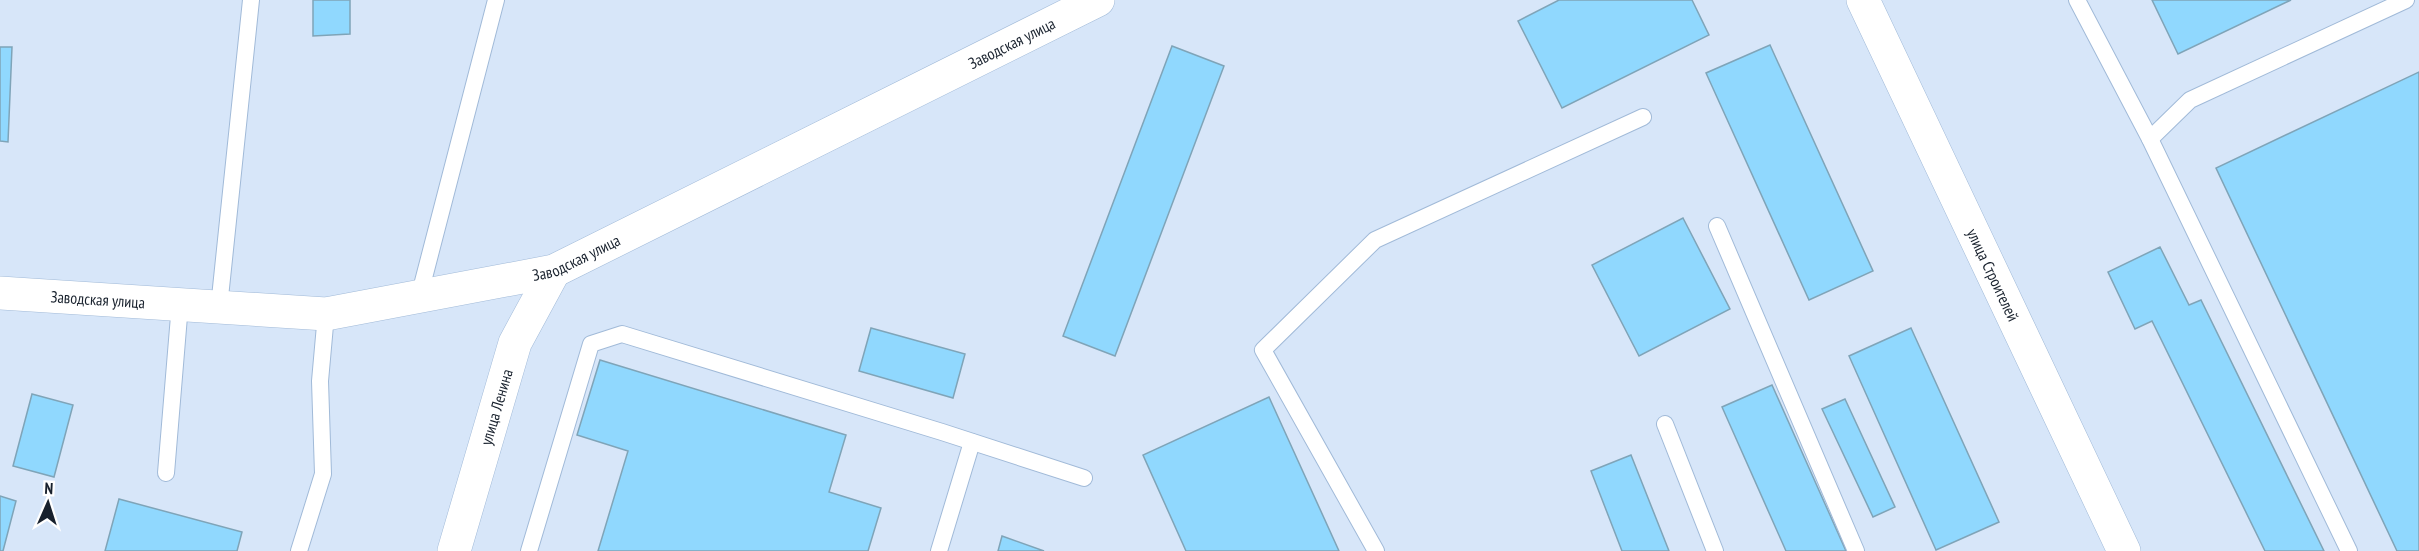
<svg xmlns="http://www.w3.org/2000/svg" width="2419" height="551" viewBox="0 0 2419 551" font-family="'PT Sans Narrow',sans-serif">
<style>
.building{fill:#90d8fe;stroke:#7fa4b8;stroke-width:1.5}
.lines{fill:none;stroke-linecap:round;stroke-linejoin:round}
.service-casing{stroke:#a1bad8;stroke-width:18}
.minor-casing{stroke:#a1bad8;stroke-width:34}
.tertiary-casing{stroke:#a1bad8;stroke-width:34}
.service{stroke:#fff;stroke-width:16}
.minor{stroke:#fff;stroke-width:33}
.tertiary{stroke:#fff;stroke-width:33}
.labels{text-anchor:middle;stroke-width:4.5;stroke-linejoin:round;paint-order:stroke}
.street-label{font-size:16px;fill:#18212d;stroke:#fff}
</style>
<rect width="100%" height="100%" fill="#d7e6f9"/>
<g class="building">
<polygon points="313,0 350,0 350,34 313,36"/>
<polygon points="1559,0 1692,0 1709,35 1562,108 1518,21"/>
<polygon points="2152,0 2291,0 2178,54"/>
<polygon points="1770,45 1873,271 1809,300 1706,73"/>
<polygon points="1172,46 1224,66 1115,356 1063,336"/>
<polygon points="0,47 12,47 8,142 0,141"/>
<polygon points="2419,72 2419,551 2397,551 2216,168"/>
<polygon points="1683,218 1730,309 1639,356 1592,265"/>
<polygon points="2160,247 2189,305 2201,300 2324,551 2265,551 2152,321 2135,329 2108,272"/>
<polygon points="871,328 965,354 953,398 859,371"/>
<polygon points="1911,328 1999,522 1936,550 1849,356"/>
<polygon points="600,360 846,435 829,492 881,508 868,551 598,551 628,451 577,435"/>
<polygon points="1772,385 1846,551 1786,551 1722,407"/>
<polygon points="32,394 73,405 54,477 13,466"/>
<polygon points="1269,397 1339,551 1186,551 1143,455"/>
<polygon points="1845,399 1895,507 1873,517 1822,409"/>
<polygon points="1631,455 1669,551 1622,551 1591,471"/>
<polygon points="0,496 16,501 3,551 0,551"/>
<polygon points="119,499 242,532 237,551 105,551"/>
<polygon points="1002,536 1044,551 998,551"/>
</g>
<g class="lines">
<g class="service-casing">
<g id="service">
<polyline points="2077,0 2150,139 2349,551"/>
<polyline points="2150,139 2190,100 2406,0"/>
<polyline points="1717,226 1856,551"/>
<polyline points="419,297 496,0"/>
<polyline points="219,307 251,0"/>
<polyline points="1665,424 1715,551"/>
<polyline points="166,473 180,304"/>
<polyline points="299,551 323,474 320,381 326,314"/>
<polyline points="529,551 591,344 622,334 942,432 1084,478"/>
<polyline points="939,551 972,442"/>
<polyline points="1376,551 1263,350 1375,240 1643,117"/>
</g>
</g>
<g class="minor-casing">
<g id="minor">
<path id="s1" d="M454 551 515 343 554 271"/>
</g>
</g>
<g class="tertiary-casing">
<g id="tertiary">
<path id="s2" d="M1863 0 2124 551"/>
<path id="s3" d="M0 293 326 314 554 271 1098 0"/>
</g>
</g>
<use href="#service" class="service"/>
<use href="#minor" class="minor"/>
<use href="#tertiary" class="tertiary"/>
</g>
<g class="labels">
<g class="street-label">
<text dy="6" stroke="none"><textPath href="#s3" startOffset="1070">Заводская улица</textPath></text>
<text dy="6" stroke="none"><textPath href="#s3" startOffset="584">Заводская улица</textPath></text>
<text dy="6" stroke="none"><textPath href="#s2" startOffset="304">улица Строителей</textPath></text>
<text dy="6" stroke="none"><textPath href="#s3" startOffset="98">Заводская улица</textPath></text>
<text dy="6" stroke="none"><textPath href="#s1" startOffset="150">улица Ленина</textPath></text>
</g>
</g>
<g transform="translate(48 503) rotate(3)" stroke="#ffffff" stroke-width="4.5" paint-order="stroke">
<path d="M0-4.5L10 22L0 15L-10 22Z" fill="#18212d"/>
<text y="-9" font-size="16" font-weight="bold" text-anchor="middle" fill="#18212d">N</text>
</g>
</svg>
